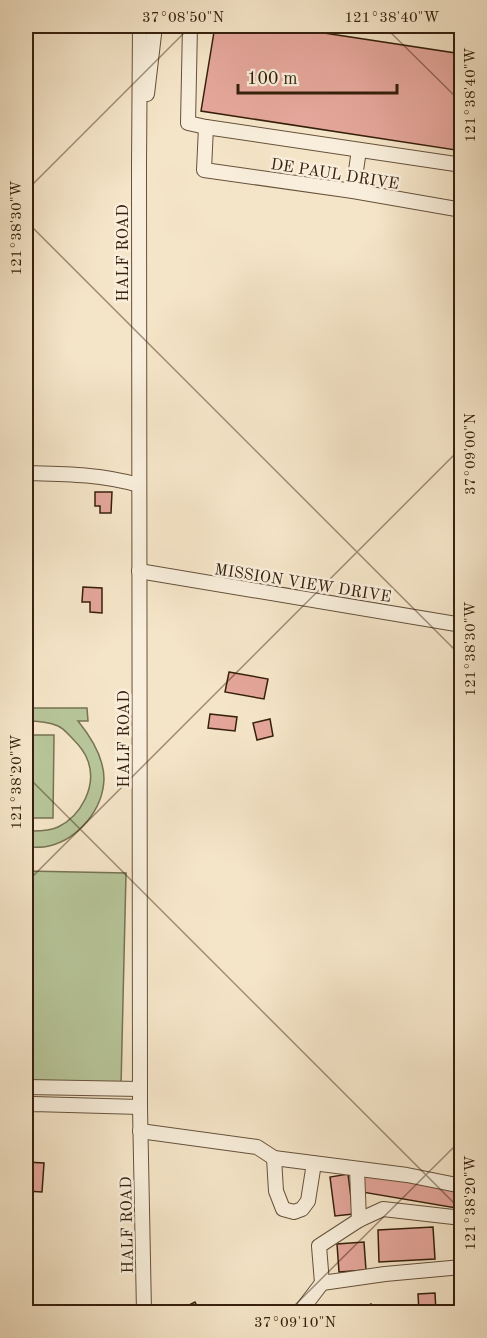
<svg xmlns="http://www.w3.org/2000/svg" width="487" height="1338" viewBox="0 0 487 1338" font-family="'Old Standard TT',serif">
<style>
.green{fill:#b7c69a;stroke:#767353;stroke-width:1.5}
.building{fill:#e4a69a;stroke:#36200c;stroke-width:1.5}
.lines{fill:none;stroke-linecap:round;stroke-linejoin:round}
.minor-casing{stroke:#66513b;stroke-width:16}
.minor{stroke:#f8eedb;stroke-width:14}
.ticks{fill:none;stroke:#36200c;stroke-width:1.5;stroke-opacity:0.45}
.labels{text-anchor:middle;stroke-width:5;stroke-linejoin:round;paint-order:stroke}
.street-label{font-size:16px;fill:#36200c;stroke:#f8eedb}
.neatline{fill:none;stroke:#36200c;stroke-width:2}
.ticks-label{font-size:15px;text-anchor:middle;fill:#36200c}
</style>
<rect width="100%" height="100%" fill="#f5e5c8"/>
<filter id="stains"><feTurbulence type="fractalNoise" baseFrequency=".00333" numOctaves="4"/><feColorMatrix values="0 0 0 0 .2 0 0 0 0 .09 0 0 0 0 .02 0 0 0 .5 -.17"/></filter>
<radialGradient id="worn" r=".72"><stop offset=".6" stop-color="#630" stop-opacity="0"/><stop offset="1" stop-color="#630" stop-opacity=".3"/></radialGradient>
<g class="green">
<path d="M26 708H87L88 721H78C91 737 104 757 104 779 103 810 78 839 49 846 42 848 33 847 26 847V831C36 831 48 832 58 827 81 816 97 786 88 761 85 752 78 744 72 738 68 734 63 728 58 726 49 722 35 721 26 721Z"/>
<polygon points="26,735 54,735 53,818 26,818"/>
<polygon points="26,871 126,873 121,1086 26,1084"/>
</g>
<g class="building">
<polygon points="215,26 278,26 462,54 462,151 201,111"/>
<polygon points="95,492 112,492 111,513 100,513 100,506 95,506"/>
<polygon points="83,587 102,588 102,613 90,612 90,602 82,602"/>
<polygon points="229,672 268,679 264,699 225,692"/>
<polygon points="210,714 237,717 235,731 208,728"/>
<polygon points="270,719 273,736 257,740 253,723"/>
<polygon points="26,1162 44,1163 42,1192 26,1191"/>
<polygon points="348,1174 353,1214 335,1216 330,1177"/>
<polygon points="365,1174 460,1191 456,1208 362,1192"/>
<polygon points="433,1227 435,1259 379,1262 378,1230"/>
<polygon points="364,1242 366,1270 339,1272 337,1244"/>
<polygon points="435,1293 436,1312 419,1312 418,1294"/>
<polygon points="195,1302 200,1312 188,1312 185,1307"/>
<polygon points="371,1304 374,1312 355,1312 355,1311"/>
</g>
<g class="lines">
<g class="minor-casing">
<g id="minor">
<polyline points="140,26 139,165 140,1107 144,1312"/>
<polyline points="190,26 188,123 206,127 462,165"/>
<polyline points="147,94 155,26"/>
<polyline points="206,127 204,170 353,191 462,210"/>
<polyline points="353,191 359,150"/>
<path d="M26 473C66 474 100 474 139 485"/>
<polyline points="139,571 462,625"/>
<polyline points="26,1087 140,1089"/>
<polyline points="26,1107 33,1104 140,1107"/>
<polyline points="140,1131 257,1147 274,1158"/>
<polyline points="314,1163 308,1201 302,1209 294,1212 283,1209 276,1191 274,1158 407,1175 462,1186"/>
<polyline points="357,1169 359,1220"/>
<polyline points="322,1283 385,1274 462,1267"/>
<polyline points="300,1312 322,1283 319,1246 359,1220 383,1209 462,1218"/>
</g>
</g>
<use href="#minor" class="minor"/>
</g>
<path class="ticks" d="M384 26 462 103M26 191 191 26M26 221 462 657M26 775 462 1211M26 883 462 447M288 1312 462 1139"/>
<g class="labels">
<g class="street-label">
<text transform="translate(335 173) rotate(9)" y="6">DE PAUL DRIVE</text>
<text transform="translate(122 253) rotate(-90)" y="6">HALF ROAD</text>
<text transform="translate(303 582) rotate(9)" y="6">MISSION VIEW DRIVE</text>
<text transform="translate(123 739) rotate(-90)" y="6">HALF ROAD</text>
<text transform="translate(126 1225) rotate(-91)" y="6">HALF ROAD</text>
</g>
</g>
<rect width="487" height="1338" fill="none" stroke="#f5e5c8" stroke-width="66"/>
<path d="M238 84v9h159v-9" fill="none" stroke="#36200c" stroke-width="3"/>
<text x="247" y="84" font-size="18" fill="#36200c" stroke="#f8eedb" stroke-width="4.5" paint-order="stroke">100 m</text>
<rect x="33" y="33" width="421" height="1272" class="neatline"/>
<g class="ticks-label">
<text x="183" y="22">37°08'50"N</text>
<text x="392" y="22">121°38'40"W</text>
<text transform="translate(470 95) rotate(-90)" y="5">121°38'40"W</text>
<text transform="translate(16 228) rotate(-90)" y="5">121°38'30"W</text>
<text transform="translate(470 454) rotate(-90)" y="5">37°09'00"N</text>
<text transform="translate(470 649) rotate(-90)" y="5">121°38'30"W</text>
<text transform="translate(16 782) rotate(-90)" y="5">121°38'20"W</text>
<text transform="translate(470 1203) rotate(-90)" y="5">121°38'20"W</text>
<text x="295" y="1327">37°09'10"N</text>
</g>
<rect width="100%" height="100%" filter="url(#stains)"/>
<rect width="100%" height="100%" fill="url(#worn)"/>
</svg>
